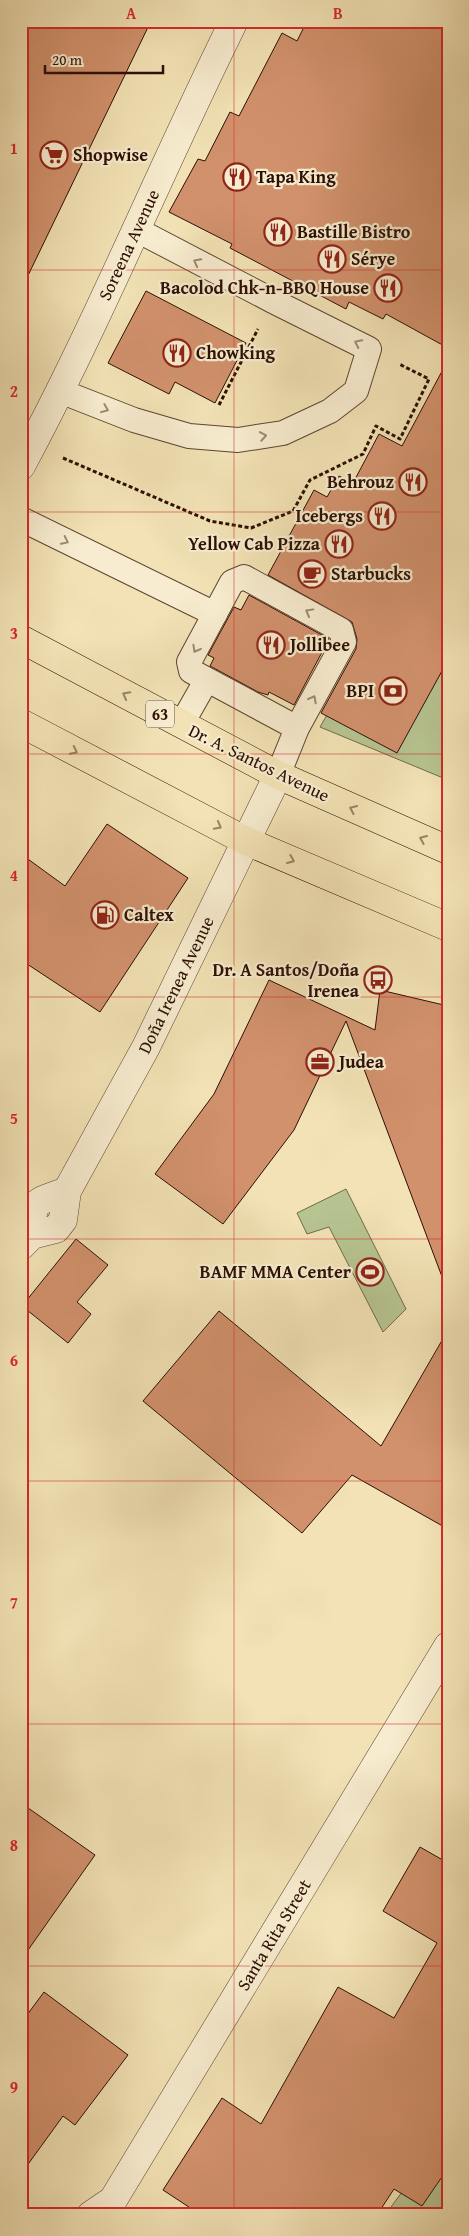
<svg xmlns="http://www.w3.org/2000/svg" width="469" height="2236" viewBox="0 0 469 2236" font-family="'Gentium Book Plus',serif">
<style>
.green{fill:#b6c491;stroke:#716a4a}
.building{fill:#d1916c;stroke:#2c0f04}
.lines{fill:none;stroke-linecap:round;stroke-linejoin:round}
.service-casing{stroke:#5e4430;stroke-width:26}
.minor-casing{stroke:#5e4430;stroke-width:29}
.primary-casing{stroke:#2c0f04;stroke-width:29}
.path{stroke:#2c0f04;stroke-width:3;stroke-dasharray:4 2.5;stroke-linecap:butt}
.service{stroke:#f7eccf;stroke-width:24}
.minor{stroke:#f7eccf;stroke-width:28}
.primary{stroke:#f2e2b5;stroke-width:28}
.oneway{stroke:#9c8974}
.oneway2{stroke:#998365}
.grid{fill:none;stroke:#d62828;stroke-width:1;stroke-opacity:0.55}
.labels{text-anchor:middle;stroke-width:4.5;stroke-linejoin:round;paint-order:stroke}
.shield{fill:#f7eccf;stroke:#695141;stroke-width:1}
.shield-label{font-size:16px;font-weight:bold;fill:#2c0f04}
.poi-label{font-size:18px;font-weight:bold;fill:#2c0f04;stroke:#f7eccf;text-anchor:start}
.street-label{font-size:18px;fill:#2c0f04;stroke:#f7eccf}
.neatline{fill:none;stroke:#d62828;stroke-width:2}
.grid-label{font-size:16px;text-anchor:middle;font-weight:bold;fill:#d62828}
</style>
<rect width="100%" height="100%" fill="#f2e2b5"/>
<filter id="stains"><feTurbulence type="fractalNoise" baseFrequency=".004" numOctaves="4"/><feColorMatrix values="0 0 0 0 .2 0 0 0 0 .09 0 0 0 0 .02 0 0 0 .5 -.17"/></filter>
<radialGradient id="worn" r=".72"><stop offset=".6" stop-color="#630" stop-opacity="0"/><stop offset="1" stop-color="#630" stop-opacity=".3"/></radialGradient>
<g class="green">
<polygon points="448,505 448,780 320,727"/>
<polygon points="346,1189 406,1309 383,1332 329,1227 307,1234 297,1213"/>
<polygon points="448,2130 448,2215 385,2215"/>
</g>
<g class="building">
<polygon points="21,21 151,21 21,290"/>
<polygon points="307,21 448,21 448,348 386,314 383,319 349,302 346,309 230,248 232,244 169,212 198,159 205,161 230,112 239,116 282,33 297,41"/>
<polygon points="146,291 246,343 215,403 175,382 169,394 108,363"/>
<polygon points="448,360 448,660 397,753 321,713 356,649 357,639 352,622 268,575 314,490 327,497 339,476 353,483 379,434 402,446"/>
<polygon points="249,595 329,639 294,705 269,692 268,695 258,692 210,666 214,658 208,655 234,607 241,610"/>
<polygon points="107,824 188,878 100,1012 21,960 21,854 65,886"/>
<polygon points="269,980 375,1030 380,990 448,1006 448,1282 444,1282 346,1021 294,1130 223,1224 155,1174 214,1094"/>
<polygon points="76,1239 108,1265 77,1302 91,1314 68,1343 22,1306"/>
<polygon points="219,1311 381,1446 448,1330 448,1529 352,1475 302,1533 143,1401"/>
<polygon points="21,1803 95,1855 21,1960"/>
<polygon points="420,1847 448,1863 448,2168 422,2206 394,2189 377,2215 201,2215 163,2190 222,2098 261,2124 338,1987 394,2018 437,1943 383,1911"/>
<polygon points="44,1992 128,2055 75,2125 63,2116 21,2174 21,2023"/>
</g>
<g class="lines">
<g class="service-casing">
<g id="service">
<polyline points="60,391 134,420 189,436 238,440 283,433 330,411 356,391 369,349 273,301 137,230"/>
<polyline points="21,519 215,614"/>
<polyline points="181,725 206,681"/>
<polyline points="278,775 297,728 344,642 341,630 244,577 232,582 189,662 191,671 297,728"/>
</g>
</g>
<g class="minor-casing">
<g id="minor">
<path d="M21 466C99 321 161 168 234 21"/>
<path d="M32 1235C32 1198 35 1203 67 1191"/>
<polyline points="21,1246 32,1235 56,1229 63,1220 67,1191 146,1047 278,775"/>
<polyline points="91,2215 113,2200 448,1646"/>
</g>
</g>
<g class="primary-casing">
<g id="primary">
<polyline points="21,639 278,775 448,850"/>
<polyline points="21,723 246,841 448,927"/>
</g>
</g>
<g class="path">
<polyline points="219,405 258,329"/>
<polyline points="63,458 210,521 251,528 293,511 310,480 363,454 376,426 400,439 429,379 399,364"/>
</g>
<use href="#service" class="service"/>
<use href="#minor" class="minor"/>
<use href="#primary" class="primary"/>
</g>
<defs><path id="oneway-chevron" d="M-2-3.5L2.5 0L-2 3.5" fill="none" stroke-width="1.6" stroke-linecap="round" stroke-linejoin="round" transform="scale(1.25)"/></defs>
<g class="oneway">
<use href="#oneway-chevron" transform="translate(197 262) rotate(-152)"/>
<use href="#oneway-chevron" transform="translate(358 343) rotate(-154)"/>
<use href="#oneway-chevron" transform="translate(105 409) rotate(22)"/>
<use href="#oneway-chevron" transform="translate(263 436) rotate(-10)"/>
<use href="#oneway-chevron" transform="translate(65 541) rotate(26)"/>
<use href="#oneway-chevron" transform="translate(309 612) rotate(-151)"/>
<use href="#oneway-chevron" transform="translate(196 649) rotate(119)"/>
<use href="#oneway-chevron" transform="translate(313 699) rotate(-62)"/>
</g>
<g class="oneway2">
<use href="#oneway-chevron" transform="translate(126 695) rotate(-152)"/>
<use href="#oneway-chevron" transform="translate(74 751) rotate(27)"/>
<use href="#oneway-chevron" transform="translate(353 809) rotate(-156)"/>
<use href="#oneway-chevron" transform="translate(218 826) rotate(28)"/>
<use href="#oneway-chevron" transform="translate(423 839) rotate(-157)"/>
<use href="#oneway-chevron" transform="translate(291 860) rotate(23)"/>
</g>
<path class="grid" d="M234 21V2215M21 270H448M21 512H448M21 754H448M21 997H448M21 1239H448M21 1481H448M21 1724H448M21 1966H448"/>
<defs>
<g id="supermarket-ring" transform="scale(1.4375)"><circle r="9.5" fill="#f7eccf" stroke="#8f2418" stroke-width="1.5"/><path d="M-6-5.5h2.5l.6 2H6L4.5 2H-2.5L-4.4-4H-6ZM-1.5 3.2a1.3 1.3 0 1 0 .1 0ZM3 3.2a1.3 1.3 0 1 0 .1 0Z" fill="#8f2418"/></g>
<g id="restaurant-ring" transform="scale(1.4375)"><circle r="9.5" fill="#f7eccf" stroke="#8f2418" stroke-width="1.5"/><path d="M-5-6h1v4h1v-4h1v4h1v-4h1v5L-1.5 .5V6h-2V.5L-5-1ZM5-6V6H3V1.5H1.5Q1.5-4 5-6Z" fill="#8f2418"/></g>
<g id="cafe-ring" transform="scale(1.4375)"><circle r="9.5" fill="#f7eccf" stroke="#8f2418" stroke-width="1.5"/><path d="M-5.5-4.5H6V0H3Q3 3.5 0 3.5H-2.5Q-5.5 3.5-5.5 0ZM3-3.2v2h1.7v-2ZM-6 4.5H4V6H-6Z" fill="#8f2418"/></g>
<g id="bank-ring" transform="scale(1.4375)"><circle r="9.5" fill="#f7eccf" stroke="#8f2418" stroke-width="1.5"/><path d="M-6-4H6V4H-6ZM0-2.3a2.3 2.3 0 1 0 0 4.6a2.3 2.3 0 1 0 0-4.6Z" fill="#8f2418"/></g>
<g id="fuel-ring" transform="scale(1.4375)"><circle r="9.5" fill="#f7eccf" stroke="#8f2418" stroke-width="1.5"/><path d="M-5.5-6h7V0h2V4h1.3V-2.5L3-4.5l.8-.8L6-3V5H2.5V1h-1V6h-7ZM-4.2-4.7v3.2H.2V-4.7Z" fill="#8f2418"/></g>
<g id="bus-ring" transform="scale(1.4375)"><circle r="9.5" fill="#f7eccf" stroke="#8f2418" stroke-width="1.5"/><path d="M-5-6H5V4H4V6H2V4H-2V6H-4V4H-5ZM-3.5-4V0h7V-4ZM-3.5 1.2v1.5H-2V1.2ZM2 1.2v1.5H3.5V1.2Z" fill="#8f2418"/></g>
<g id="office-ring" transform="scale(1.4375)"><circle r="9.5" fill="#f7eccf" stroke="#8f2418" stroke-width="1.5"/><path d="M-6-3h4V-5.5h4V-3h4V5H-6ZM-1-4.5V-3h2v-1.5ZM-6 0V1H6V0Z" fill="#8f2418"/></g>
<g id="stadium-ring" transform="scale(1.4375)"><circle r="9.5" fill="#f7eccf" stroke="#8f2418" stroke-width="1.5"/><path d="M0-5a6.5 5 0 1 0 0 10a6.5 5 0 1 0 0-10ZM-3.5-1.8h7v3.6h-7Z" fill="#8f2418"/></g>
</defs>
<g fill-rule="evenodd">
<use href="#supermarket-ring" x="54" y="155"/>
<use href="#restaurant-ring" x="237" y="177"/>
<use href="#restaurant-ring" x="278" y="232"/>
<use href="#restaurant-ring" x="332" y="259"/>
<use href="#restaurant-ring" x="388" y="288"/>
<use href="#restaurant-ring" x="177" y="353"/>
<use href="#restaurant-ring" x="413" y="482"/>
<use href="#restaurant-ring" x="382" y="516"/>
<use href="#restaurant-ring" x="339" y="544"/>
<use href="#cafe-ring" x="312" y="574"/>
<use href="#restaurant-ring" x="271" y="645"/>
<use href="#bank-ring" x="393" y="691"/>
<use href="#fuel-ring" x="105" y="915"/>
<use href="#bus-ring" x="378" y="980"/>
<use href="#office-ring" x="320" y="1062"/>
<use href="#stadium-ring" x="370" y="1272"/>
</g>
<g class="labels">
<rect class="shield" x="146" y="700.5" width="28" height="27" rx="4"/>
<g class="shield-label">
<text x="160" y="720">63</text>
</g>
<g class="poi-label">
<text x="73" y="161">Shopwise</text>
<text x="256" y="183">Tapa King</text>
<text x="297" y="238">Bastille Bistro</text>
<text x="351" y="265">Sérye</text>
<text x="369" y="294" text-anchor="end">Bacolod Chk-n-BBQ House</text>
<text x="196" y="359">Chowking</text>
<text x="394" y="488" text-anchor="end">Behrouz</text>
<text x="363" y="522" text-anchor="end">Icebergs</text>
<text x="320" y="550" text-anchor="end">Yellow Cab Pizza</text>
<text x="331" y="580">Starbucks</text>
<text x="290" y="651">Jollibee</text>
<text x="374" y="697" text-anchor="end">BPI</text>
<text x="124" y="921">Caltex</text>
<text x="359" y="976" text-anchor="end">Dr. A Santos/Doña<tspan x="359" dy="21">Irenea</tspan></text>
<text x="339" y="1068">Judea</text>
<text x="351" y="1278" text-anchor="end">BAMF MMA Center</text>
</g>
<g class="street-label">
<text transform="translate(129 245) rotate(-65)" y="6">Soreena Avenue</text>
<text transform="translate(259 763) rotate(26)" y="6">Dr. A. Santos Avenue</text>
<text transform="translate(176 985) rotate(-64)" y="6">Doña Irenea Avenue</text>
<text transform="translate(274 1935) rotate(-59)" y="6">Santa Rita Street</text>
</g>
</g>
<rect width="469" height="2236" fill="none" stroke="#f2e2b5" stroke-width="55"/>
<path d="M45 65v8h118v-8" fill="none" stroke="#2c0f04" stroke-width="2.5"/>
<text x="52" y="65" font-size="15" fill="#2c0f04" stroke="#f7eccf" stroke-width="4" paint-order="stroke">20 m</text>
<rect x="28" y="28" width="414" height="2180" class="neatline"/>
<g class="grid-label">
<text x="131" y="19">A</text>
<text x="338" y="19">B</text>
<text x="14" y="154">1</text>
<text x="14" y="397">2</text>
<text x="14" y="639">3</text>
<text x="14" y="881">4</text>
<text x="14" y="1124">5</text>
<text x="14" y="1366">6</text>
<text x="14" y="1608">7</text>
<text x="14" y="1851">8</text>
<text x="14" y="2093">9</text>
</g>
<rect width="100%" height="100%" filter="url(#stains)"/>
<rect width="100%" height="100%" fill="url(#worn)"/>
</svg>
